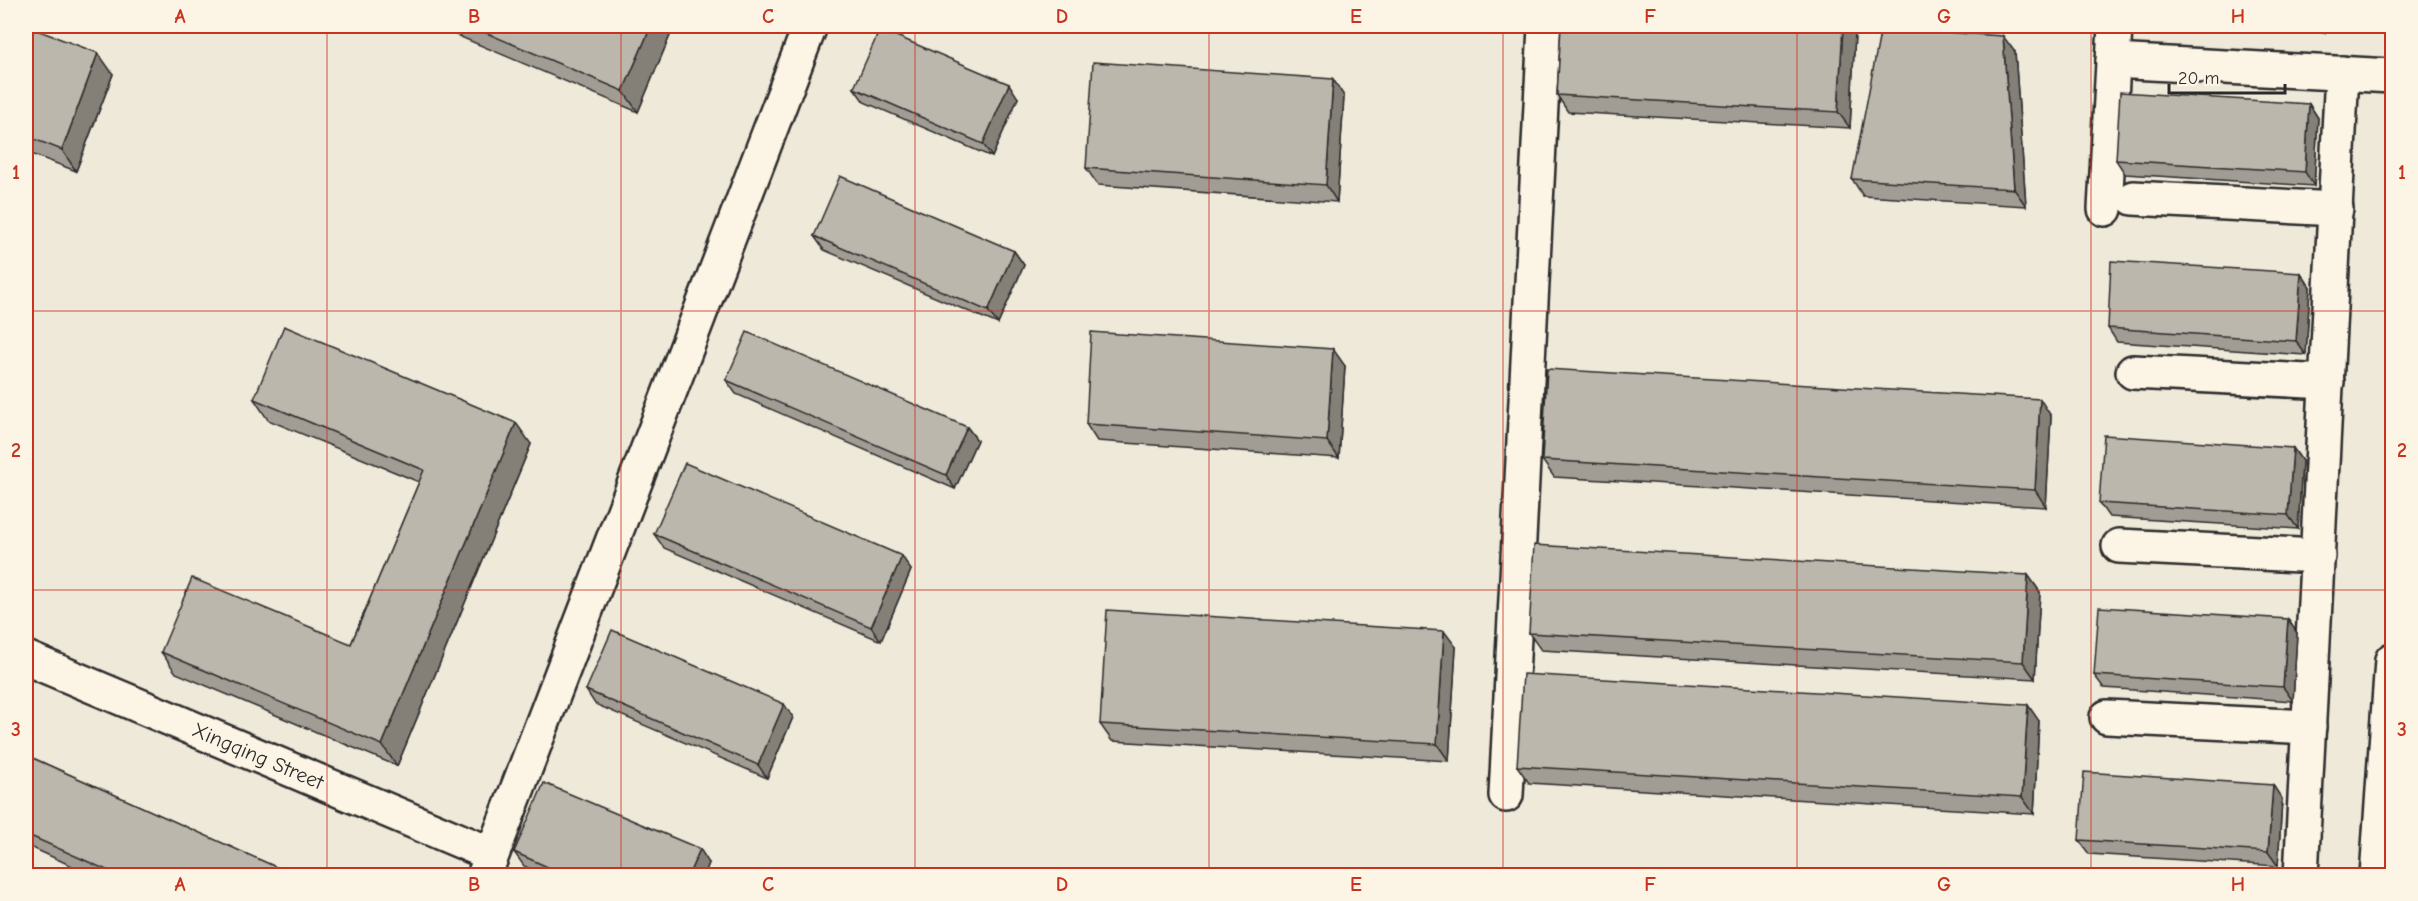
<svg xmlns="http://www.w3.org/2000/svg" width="2418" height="901" viewBox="0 0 2418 901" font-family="'Comic Neue',sans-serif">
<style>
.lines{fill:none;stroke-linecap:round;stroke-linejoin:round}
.minor-casing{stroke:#2b2b2b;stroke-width:38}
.minor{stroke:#fcf5e5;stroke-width:33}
.wall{fill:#a29d94;stroke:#2b2b2b;stroke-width:1.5}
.shaded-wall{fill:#848078;stroke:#2b2b2b;stroke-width:1.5}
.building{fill:#bcb7ac;stroke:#2b2b2b;stroke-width:1.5}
.grid{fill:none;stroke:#c8321e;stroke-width:1.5;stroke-opacity:0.55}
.labels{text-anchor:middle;stroke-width:5;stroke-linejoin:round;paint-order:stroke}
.street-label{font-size:21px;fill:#2b2b2b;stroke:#fcf5e5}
.neatline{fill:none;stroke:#c8321e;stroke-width:2}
.grid-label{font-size:20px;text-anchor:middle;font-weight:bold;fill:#c8321e}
</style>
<rect width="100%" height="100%" fill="#efe9da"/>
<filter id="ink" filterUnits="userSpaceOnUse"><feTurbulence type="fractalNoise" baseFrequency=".0167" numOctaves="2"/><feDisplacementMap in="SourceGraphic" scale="12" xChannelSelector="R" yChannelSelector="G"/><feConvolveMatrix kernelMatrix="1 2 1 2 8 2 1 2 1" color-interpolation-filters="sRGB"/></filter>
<g filter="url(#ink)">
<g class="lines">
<g class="minor-casing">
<g id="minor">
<polyline points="2113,61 2392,76"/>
<polyline points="2133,198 2336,209"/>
<polyline points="2105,209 2115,26"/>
<polyline points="2133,372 2327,382"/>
<polyline points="2119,546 2318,556"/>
<polyline points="26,658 491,854"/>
<polyline points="2107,717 2309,727"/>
<polyline points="1506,795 1545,26"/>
<polyline points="484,876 810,26"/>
<polyline points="2301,876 2342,73"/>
<polyline points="2377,876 2392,660"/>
</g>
</g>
<use href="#minor" class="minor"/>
</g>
<g class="wall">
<polygon points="26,26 113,74 76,171 26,152"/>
<polygon points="435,26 674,26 638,112"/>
<polygon points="1561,26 1850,26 1855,33 1850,128 1568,112 1557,95"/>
<polygon points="2245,26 2325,26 2325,32 2246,27"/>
<polygon points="2015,52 2026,206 1863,196 1852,179"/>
<polygon points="854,88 1018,98 992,157 864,102"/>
<polygon points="1344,96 1337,202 1098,185 1086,168"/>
<polygon points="2309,104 2318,118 2314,186 2125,174 2116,160"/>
<polygon points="814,236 1014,251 1024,265 998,324 824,250"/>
<polygon points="2301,273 2310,287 2306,355 2117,342 2108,328"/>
<polygon points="1345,366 1339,458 1097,441 1086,424"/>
<polygon points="726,380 967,427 977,440 955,489 736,394"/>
<polygon points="254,399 531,444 397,766 176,673 161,652 351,644 419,482 268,420"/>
<polygon points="2051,416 2046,507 1554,477 1542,460"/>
<polygon points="2293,448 2302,461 2298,529 2109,517 2099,503"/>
<polygon points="654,534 911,570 881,641 664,548"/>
<polygon points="2028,575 2040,592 2035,679 1541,650 1529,633"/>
<polygon points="2297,633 2293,701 2104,688 2094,675"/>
<polygon points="1456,647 1449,761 1112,741 1100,724"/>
<polygon points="586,690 793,717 767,778 595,704"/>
<polygon points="2039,721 2034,814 1529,783 1517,766"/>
<polygon points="26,755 296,876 94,876 26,845"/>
<polygon points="2282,799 2278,866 2089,854 2079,840"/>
<polygon points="514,852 709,863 704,876 546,876 524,866"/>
</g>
<g class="shaded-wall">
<polygon points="651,26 674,26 638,112 623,91"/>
<polygon points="1843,26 1850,26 1855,33 1850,128 1838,112"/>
<polygon points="2320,26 2325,26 2325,32"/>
<polygon points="2003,36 2015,52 2026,206 2014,189"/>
<polygon points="98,53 113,74 76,171 62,150"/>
<polygon points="1333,79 1344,96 1337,202 1326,185"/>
<polygon points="1009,84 1018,98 992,157 983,144"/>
<polygon points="2309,104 2318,118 2314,186 2305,172"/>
<polygon points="1014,251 1024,265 998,324 988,311"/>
<polygon points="2301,273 2310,287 2306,355 2296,341"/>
<polygon points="1333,349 1345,366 1339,458 1327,441"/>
<polygon points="2040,399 2051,416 2046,507 2035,490"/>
<polygon points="516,423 531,444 397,766 382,745"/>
<polygon points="967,427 977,440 955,489 946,475"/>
<polygon points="2293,448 2302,461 2298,529 2288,515"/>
<polygon points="902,556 911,570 881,641 871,627"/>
<polygon points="2028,575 2040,592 2035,679 2023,662"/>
<polygon points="2288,619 2297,633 2293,701 2283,687"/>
<polygon points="1444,631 1456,647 1449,761 1437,744"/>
<polygon points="784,704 793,717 767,778 758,765"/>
<polygon points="2028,705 2039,721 2034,814 2022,797"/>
<polygon points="2273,785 2282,799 2278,866 2268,852"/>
<polygon points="700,849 709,863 704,876 688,876"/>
</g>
<g class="building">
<polygon points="26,26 98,53 62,150 26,136"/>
<polygon points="470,26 651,26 623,91"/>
<polygon points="1561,26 1843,26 1838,112 1557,95"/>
<polygon points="1881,28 2003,36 2014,189 1852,179"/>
<polygon points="880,29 1009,84 983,144 854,88"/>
<polygon points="1093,62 1333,79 1326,185 1086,168"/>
<polygon points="2120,92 2309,104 2305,172 2116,160"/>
<polygon points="840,176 1014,251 988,311 814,236"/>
<polygon points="2111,261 2301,273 2296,341 2108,328"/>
<polygon points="284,326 516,423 382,745 161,652 192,578 351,644 424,470 254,399"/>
<polygon points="747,332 967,427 946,475 726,380"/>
<polygon points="1091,332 1333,349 1327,441 1086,424"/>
<polygon points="1547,369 2040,399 2035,490 1542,460"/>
<polygon points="2104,435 2293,448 2288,515 2099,503"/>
<polygon points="685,463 902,556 871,627 654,534"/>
<polygon points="1534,545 2028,575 2023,662 1529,633"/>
<polygon points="2099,607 2288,619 2283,687 2094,675"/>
<polygon points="1107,610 1444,631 1437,744 1100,724"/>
<polygon points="612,630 784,704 758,765 586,690"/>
<polygon points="1523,674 2028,705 2022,797 1517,766"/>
<polygon points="26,755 296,876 120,876 26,834"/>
<polygon points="2084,772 2273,785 2268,852 2079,840"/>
<polygon points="544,783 700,849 688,876 568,876 514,852"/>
</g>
</g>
<path class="grid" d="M327 26V876M621 26V876M915 26V876M1209 26V876M1503 26V876M1797 26V876M2091 26V876M26 311H2392M26 590H2392"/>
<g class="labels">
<g class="street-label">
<text transform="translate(258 756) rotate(23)" y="7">Xingqing Street</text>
</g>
</g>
<rect width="2418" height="901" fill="none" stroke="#fcf5e5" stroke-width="66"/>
<path d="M2169 84v9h116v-9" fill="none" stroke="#2b2b2b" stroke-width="3"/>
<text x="2178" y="84" font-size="18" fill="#2b2b2b" stroke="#fcf5e5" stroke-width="4.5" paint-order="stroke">20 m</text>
<rect x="33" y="33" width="2352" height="835" class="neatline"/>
<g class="grid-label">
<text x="180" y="23">A</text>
<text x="474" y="23">B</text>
<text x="768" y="23">C</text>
<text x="1062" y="23">D</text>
<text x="1356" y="23">E</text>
<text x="1650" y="23">F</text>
<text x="1944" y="23">G</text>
<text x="2238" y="23">H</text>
<text x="16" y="179">1</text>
<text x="2402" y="179">1</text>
<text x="16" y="457">2</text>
<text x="2402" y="457">2</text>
<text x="16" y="736">3</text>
<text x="2402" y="736">3</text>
<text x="180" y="891">A</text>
<text x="474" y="891">B</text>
<text x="768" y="891">C</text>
<text x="1062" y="891">D</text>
<text x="1356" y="891">E</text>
<text x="1650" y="891">F</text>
<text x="1944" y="891">G</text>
<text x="2238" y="891">H</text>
</g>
</svg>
